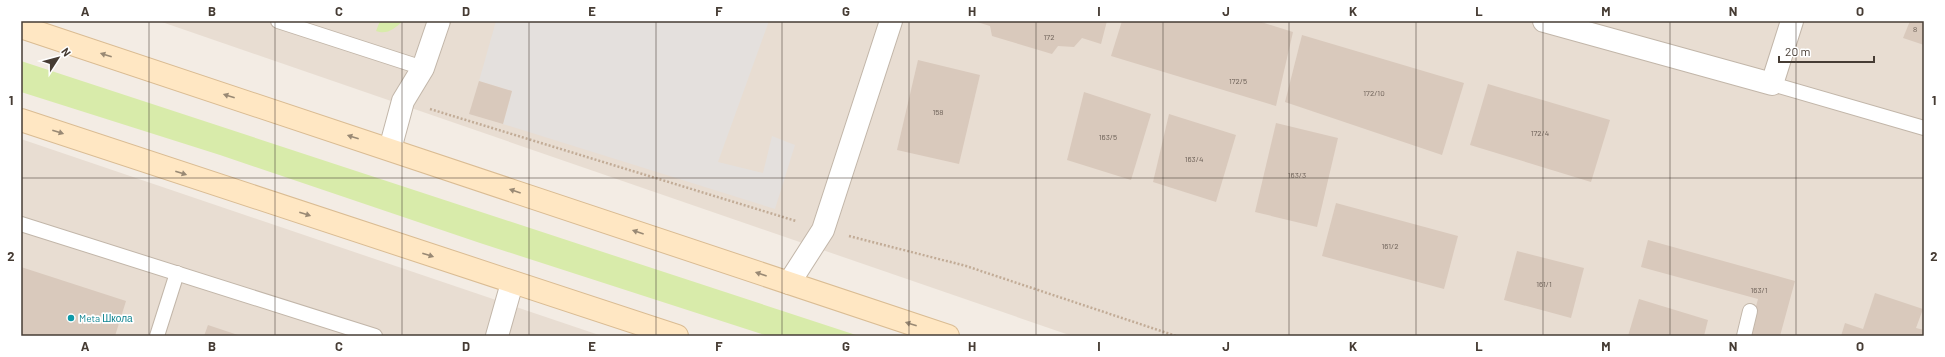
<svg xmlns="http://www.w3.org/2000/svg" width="1945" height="357" viewBox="0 0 1945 357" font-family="Barlow,sans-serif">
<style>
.residential{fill:#e8ddd2}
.green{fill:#d8ebaa}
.parking{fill:#e4e0dd}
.building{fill:#d9c9bc}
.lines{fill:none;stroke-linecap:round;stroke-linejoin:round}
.service-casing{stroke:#c2b6a9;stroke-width:16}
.minor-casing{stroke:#c2b6a9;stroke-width:24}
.secondary-casing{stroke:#dabc93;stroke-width:24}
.path{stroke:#c2ac97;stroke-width:2.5;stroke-dasharray:2 2;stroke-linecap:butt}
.service{stroke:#fff;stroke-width:14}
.minor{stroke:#fff;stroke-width:22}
.secondary{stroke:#ffe7c3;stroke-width:22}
.oneway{fill:#998974}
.grid{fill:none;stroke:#463c34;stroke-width:1;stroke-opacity:0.55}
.culture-dot{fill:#0f9aa8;stroke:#fff;stroke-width:1.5}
.labels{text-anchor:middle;stroke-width:3.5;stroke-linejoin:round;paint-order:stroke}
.number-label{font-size:8px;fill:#6b5f56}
.culture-label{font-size:10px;fill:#0d838f;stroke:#fff;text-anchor:start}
.neatline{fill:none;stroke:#463c34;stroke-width:1.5}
.grid-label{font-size:13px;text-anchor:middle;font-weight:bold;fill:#463c34}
</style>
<rect width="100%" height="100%" fill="#f3ece4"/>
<g class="residential">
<polygon points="159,21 1924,21 1924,336 1072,336"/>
<polygon points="21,139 602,336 21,336"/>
</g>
<g class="green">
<path d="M380 21H403C394 29 387 35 376 31Z"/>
<polygon points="21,61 859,336 768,336 480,243 220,155 21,92"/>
</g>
<polygon class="parking" points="496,21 769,21 718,162 763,173 772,136 795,145 775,209 503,124 512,91 479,81"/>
<g class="building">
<polygon points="974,21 1107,21 1101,44 1082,38 1074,47 1058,46 1052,54 992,36 990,26"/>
<polygon points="1122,21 1258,21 1293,32 1276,106 1111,56"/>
<polygon points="1910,21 1924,21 1924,45 1903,38"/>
<polygon points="1302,35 1464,83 1442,155 1285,102"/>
<polygon points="918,60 980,75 959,164 897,150"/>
<polygon points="479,81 512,91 503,124 469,114"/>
<polygon points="1488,84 1610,120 1591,182 1470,145"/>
<polygon points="1084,92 1151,114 1131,180 1067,160"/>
<polygon points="1169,114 1236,135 1216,202 1153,182"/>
<polygon points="1276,123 1338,138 1317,227 1255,212"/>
<polygon points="1336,203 1458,236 1444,289 1322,256"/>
<polygon points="1648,240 1795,281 1780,336 1748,336 1758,299 1641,267"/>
<polygon points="1517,251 1584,268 1571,318 1504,300"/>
<polygon points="21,267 126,301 115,336 21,336"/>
<polygon points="1875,293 1923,309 1916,328 1924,330 1924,336 1841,336 1845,323 1863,329"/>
<polygon points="1639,299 1708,320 1704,336 1628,336"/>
<polygon points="208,325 241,336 204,336"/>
</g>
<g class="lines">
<g class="service-casing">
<g id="service">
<polyline points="278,21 423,68"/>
<polyline points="1772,84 1924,128"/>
<polyline points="21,224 375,336"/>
<polyline points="157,336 177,273"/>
<polyline points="1744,336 1750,311"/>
</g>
</g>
<g class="minor-casing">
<g id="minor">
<polyline points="1544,21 1772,84 1792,21"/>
<polyline points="390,149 403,101 423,68 439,21"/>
<polyline points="789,283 823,230 891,21"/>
<polyline points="497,336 512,283"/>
</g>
</g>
<g class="secondary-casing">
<g id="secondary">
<polyline points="21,27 948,336"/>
<polyline points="21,120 677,336"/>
</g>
</g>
<g class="path">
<polyline points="430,109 796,221"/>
<polyline points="849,236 966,266 1176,336"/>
</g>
<use href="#service" class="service"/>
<use href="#minor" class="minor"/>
<use href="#secondary" class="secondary"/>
</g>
<defs><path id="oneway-solid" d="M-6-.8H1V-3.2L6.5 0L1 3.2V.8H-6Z"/></defs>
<g class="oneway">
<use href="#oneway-solid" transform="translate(106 55) rotate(-162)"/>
<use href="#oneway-solid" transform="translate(229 96) rotate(-162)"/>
<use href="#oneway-solid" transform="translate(58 132) rotate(18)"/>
<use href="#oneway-solid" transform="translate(353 137) rotate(-162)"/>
<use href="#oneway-solid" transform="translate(181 173) rotate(18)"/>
<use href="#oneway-solid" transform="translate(515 191) rotate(-161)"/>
<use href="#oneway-solid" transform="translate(305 214) rotate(18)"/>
<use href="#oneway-solid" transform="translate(638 232) rotate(-161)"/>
<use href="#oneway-solid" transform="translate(428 255) rotate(18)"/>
<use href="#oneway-solid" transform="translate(761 274) rotate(-161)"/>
<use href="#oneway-solid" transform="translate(911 324) rotate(-162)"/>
</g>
<path class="grid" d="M149 21V336M275 21V336M402 21V336M529 21V336M656 21V336M782 21V336M909 21V336M1036 21V336M1163 21V336M1289 21V336M1416 21V336M1543 21V336M1670 21V336M1796 21V336M21 178H1924"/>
<circle class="culture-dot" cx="71" cy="318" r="4"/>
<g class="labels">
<g class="number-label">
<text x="1915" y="32">8</text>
<text x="1049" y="40">172</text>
<text x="1238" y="84">172/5</text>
<text x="1374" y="96">172/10</text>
<text x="938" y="115">158</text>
<text x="1540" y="136">172/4</text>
<text x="1108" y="140">163/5</text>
<text x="1194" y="162">163/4</text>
<text x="1297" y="178">163/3</text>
<text x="1390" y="249">161/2</text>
<text x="1544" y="287">161/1</text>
<text x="1759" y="293">163/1</text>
</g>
<g class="culture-label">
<text x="79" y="322">Meta Школа</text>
</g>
</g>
<rect width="1945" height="357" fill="none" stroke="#ffffff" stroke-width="44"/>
<g transform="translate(58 58) rotate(54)" stroke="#ffffff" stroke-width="3" paint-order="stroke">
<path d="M0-3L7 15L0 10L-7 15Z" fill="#463c34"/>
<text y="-6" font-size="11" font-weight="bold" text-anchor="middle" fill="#463c34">N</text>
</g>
<path d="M1779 56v6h95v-6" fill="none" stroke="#463c34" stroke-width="2"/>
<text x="1785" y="56" font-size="12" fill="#463c34" stroke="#ffffff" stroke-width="3" paint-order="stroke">20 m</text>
<rect x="22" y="22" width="1901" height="313" class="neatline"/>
<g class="grid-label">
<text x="85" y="16">A</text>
<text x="212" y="16">B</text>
<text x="339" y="16">C</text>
<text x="466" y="16">D</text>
<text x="592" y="16">E</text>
<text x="719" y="16">F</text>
<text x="846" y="16">G</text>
<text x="972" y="16">H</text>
<text x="1099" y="16">I</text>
<text x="1226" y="16">J</text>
<text x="1353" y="16">K</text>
<text x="1479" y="16">L</text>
<text x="1606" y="16">M</text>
<text x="1733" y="16">N</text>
<text x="1860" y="16">O</text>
<text x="11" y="105">1</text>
<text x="1934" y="105">1</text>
<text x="11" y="261">2</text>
<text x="1934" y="261">2</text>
<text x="85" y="351">A</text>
<text x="212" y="351">B</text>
<text x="339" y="351">C</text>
<text x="466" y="351">D</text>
<text x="592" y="351">E</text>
<text x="719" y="351">F</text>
<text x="846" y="351">G</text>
<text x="972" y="351">H</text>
<text x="1099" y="351">I</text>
<text x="1226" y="351">J</text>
<text x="1353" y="351">K</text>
<text x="1479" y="351">L</text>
<text x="1606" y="351">M</text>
<text x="1733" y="351">N</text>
<text x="1860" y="351">O</text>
</g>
</svg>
